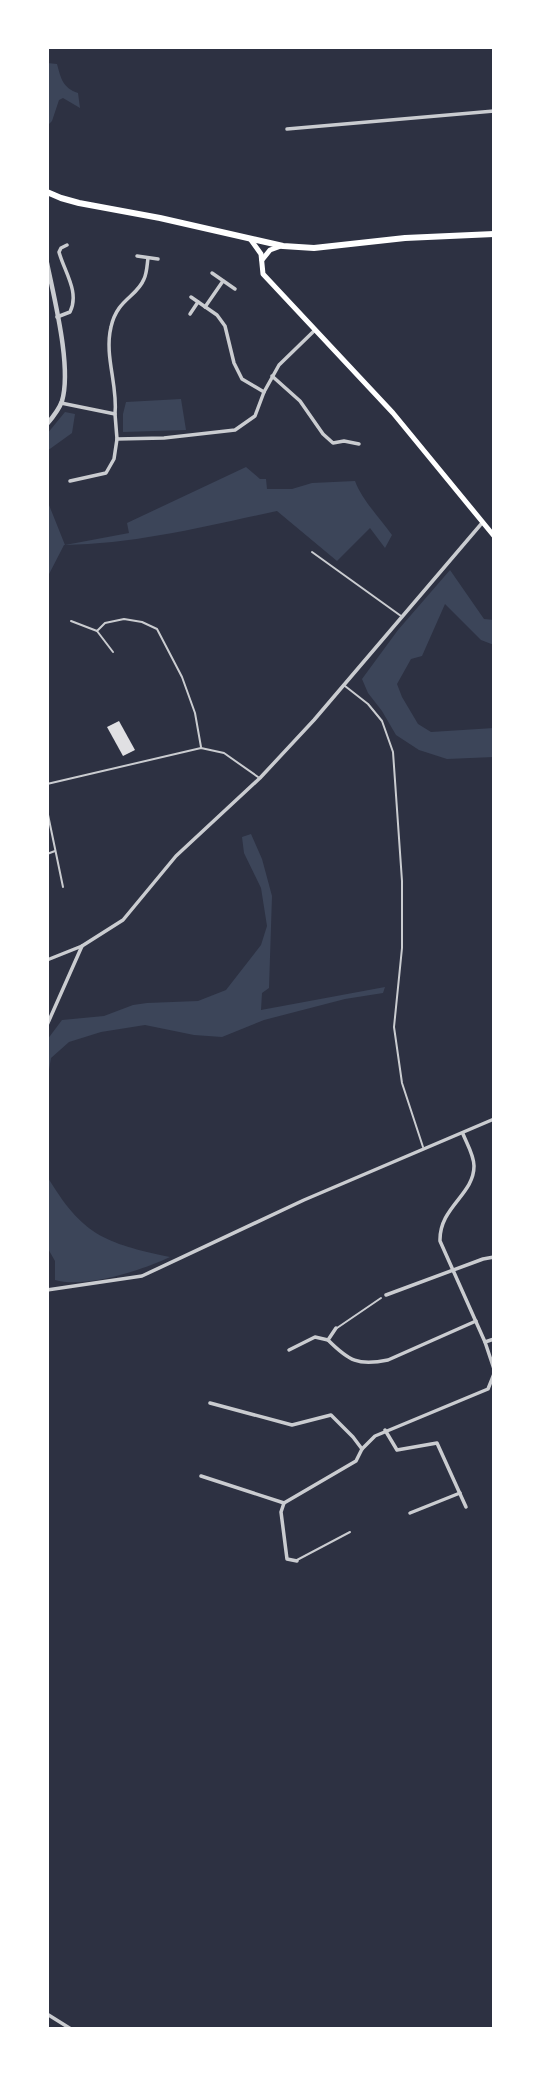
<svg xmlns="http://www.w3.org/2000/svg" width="541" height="2076" viewBox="0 0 541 2076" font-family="'DejaVu Sans',sans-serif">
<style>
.green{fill:#3c4559}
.building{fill:#e0e0e3}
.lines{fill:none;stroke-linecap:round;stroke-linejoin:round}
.service{stroke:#caccd0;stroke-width:2}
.minor{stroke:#caccd0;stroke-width:3.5}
.tertiary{stroke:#caccd0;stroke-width:4.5}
.secondary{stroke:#fff;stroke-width:5}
.trunk{stroke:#fff;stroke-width:6}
</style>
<rect width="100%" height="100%" fill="#2d3142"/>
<g class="green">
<path d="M47 63 57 64C61 79 63 88 78 93L80 108 63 98 59 100 52 121 47 126Z"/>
<polygon points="181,399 186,430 123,432 123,414 126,402"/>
<polygon points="65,412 75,414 72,433 47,451 47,434"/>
<path d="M246 467 260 479H266L267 489H292L312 483 355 481C362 500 380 518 392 535L385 548 370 528 337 561 277 511C207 526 136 544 64 545L47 578V500L65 545 129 533 127 523Z"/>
<polygon points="450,570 484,619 494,620 494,645 481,640 445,604 422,656 411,659 397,684 402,697 418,724 431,732 494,728 494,757 447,759 419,750 396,735 382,711 368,693 362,679 398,630"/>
<polygon points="251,834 262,859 272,896 269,988 262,993 261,1010 385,987 383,993 345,999 264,1020 222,1037 194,1035 145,1025 101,1032 69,1042 51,1058 47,1082 47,1040 62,1020 104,1016 133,1005 147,1003 198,1001 226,990 261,945 267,926 261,888 244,853 242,837"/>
<path d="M47 1176C82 1235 104 1243 170 1257 143 1270 84 1289 55 1280V1261L47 1247Z"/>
</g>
<polygon class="building" points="119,721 135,750 123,756 107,727"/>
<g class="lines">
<g class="service">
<polyline points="312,552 401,616"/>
<polyline points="71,621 97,631 105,623 124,619 142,622 157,629 182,677 195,713 201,747"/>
<polyline points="97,631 113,652"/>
<polyline points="345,686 368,704 382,721 393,752 402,881 402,948 394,1027 402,1083 423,1147"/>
<polyline points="47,784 201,748 224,753 258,777"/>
<polyline points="47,810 63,887"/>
<polyline points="47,854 55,851"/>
<polyline points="337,1328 381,1298"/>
<polyline points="297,1560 350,1532"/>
</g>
<g class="minor">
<polyline points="287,129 494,111"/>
<polyline points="137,256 158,259"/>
<polyline points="212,273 235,289"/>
<polyline points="191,297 217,315 225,326 234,363 242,379 264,392"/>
<polyline points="205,307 223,281"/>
<polyline points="190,314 198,302"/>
<path d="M57 317 70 312C80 292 64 271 59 252L61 248 67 245"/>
<polyline points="272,376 300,401 323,434 333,443 344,441 359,444"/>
<polyline points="61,403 115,414 117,439 164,438 235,430 255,416 264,392 279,365 315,330"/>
<path d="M115 414C118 385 104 356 111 327 117 299 137 297 144 279 147 273 147 265 148 258"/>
<polyline points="70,481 106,473 114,459 117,439"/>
<polyline points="47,960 82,946 123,920 176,856 260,778 314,720 482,523"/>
<polyline points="47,1025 82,946"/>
<path d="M463 1134C467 1144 474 1155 474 1166 474 1195 439 1207 440 1241L485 1342 494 1369"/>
<polyline points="47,1290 142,1276 304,1200 494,1119"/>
<polyline points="386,1295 483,1259 494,1257"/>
<path d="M336 1328 328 1340C349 1361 358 1366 388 1360L476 1321"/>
<polyline points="485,1342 494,1339"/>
<polyline points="289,1350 315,1337 328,1340"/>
<polyline points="210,1403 292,1425 331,1415 353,1437 362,1449"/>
<polyline points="385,1430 397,1450 437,1443 466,1507"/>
<polyline points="201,1476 284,1503"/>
<polyline points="410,1513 460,1493"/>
<polyline points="297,1561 287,1559 281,1512 284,1503 356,1461 362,1449 375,1436 488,1389 494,1374"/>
<polyline points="47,2014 71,2029"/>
</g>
<path class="tertiary" d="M47 263C54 298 72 367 62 401 59 410 53 417 47 424"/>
<g class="secondary">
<polyline points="251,240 261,254 263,274 393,413 494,536"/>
<polyline points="262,260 270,250 281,246"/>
</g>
<polyline class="trunk" points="47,192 61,198 79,203 160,218 283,246 314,248 405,238 494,234"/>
</g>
<rect width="541" height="2076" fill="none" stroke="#ffffff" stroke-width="98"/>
</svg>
